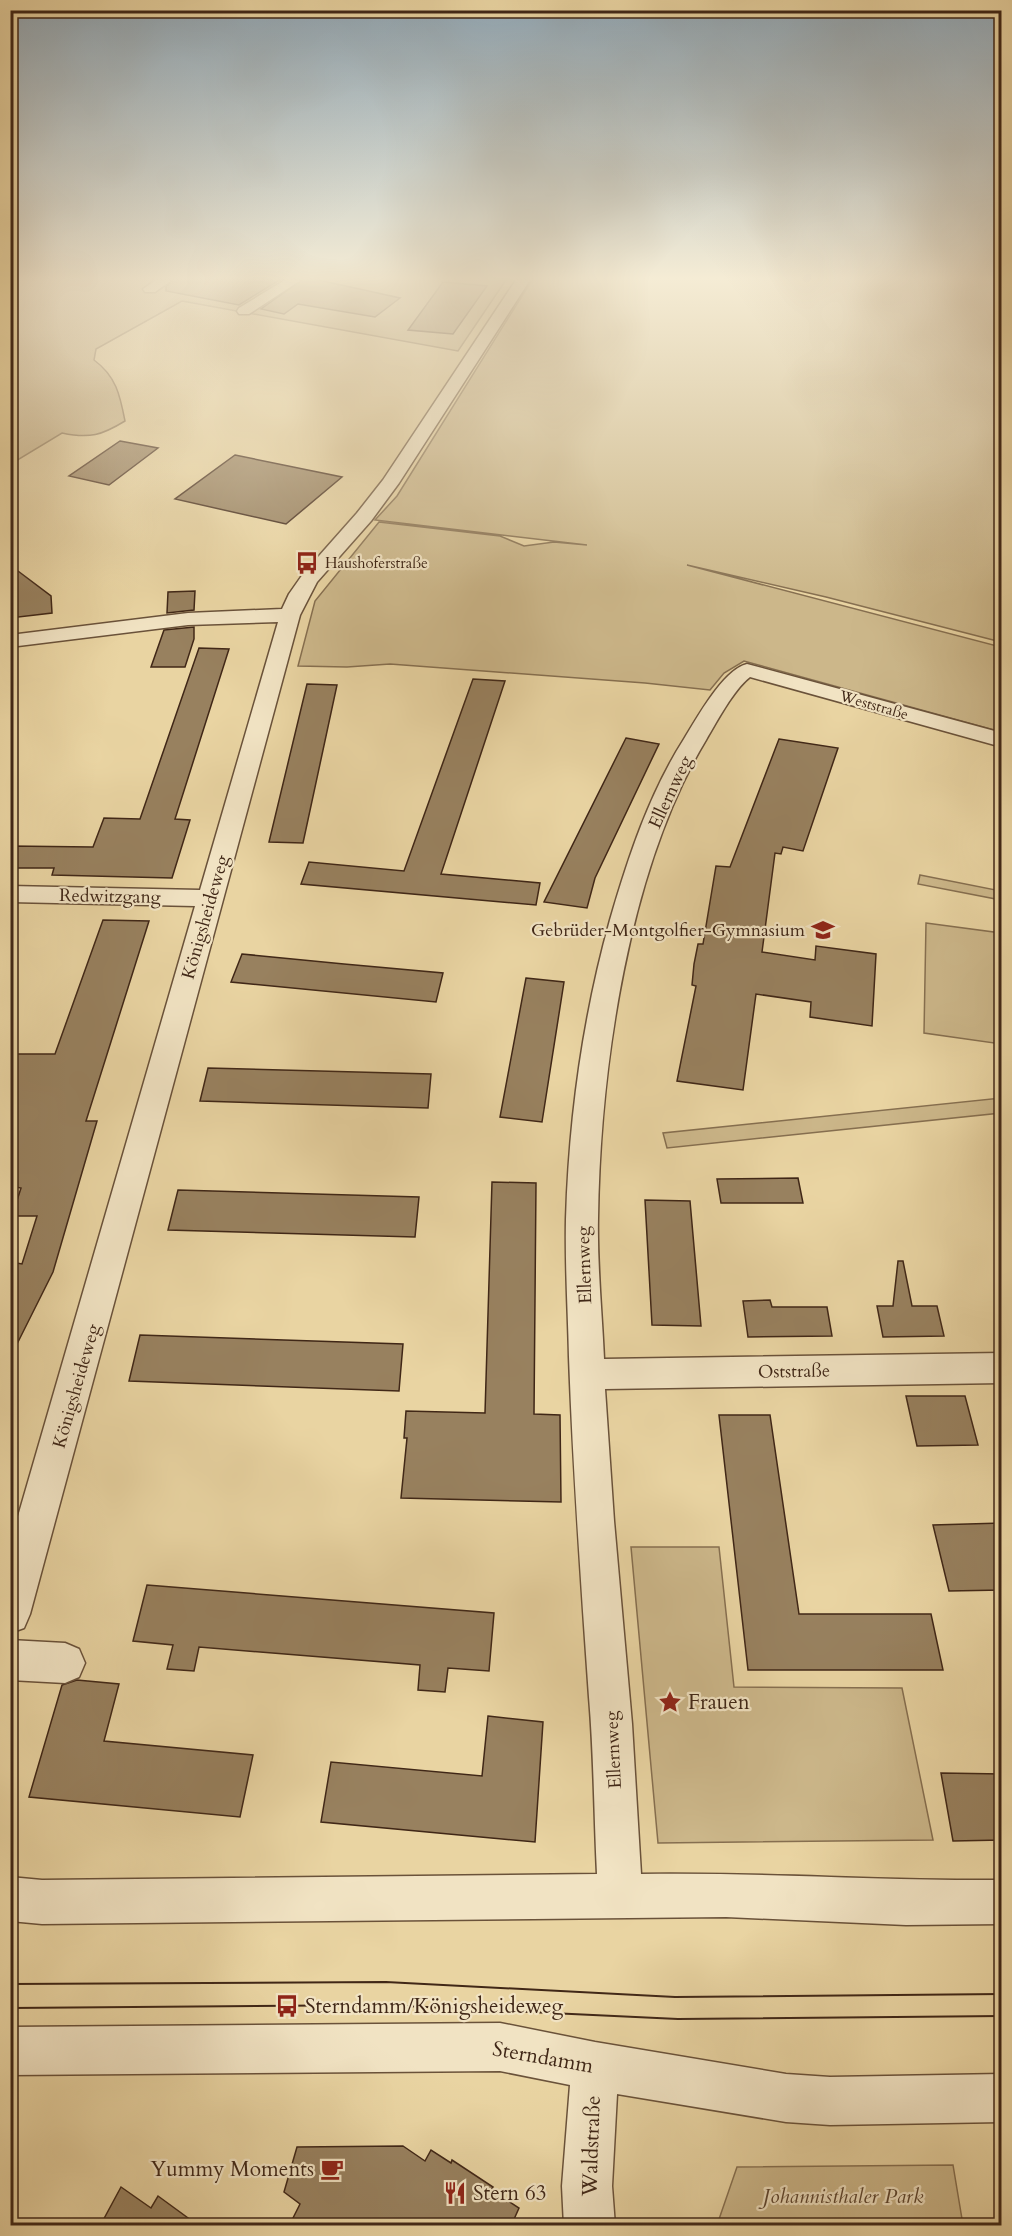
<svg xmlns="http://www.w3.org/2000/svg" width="1012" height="2236" viewBox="0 0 1012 2236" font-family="Cardo,serif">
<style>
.green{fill:#ccb78a;stroke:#866f50;stroke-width:1.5}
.building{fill:#98815f;stroke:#402717;stroke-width:1.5}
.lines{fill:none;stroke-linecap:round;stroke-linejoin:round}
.minor-casing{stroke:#6a523a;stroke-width:3}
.minor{fill:#f1e3c3;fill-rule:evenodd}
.tram{stroke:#402717;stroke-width:2}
.labels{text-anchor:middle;stroke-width:4.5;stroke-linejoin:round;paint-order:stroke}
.far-poi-label{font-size:15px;fill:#402717;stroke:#f1e3c3;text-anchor:start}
.far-street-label{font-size:15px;fill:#402717;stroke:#f1e3c3}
.street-label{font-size:18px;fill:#402717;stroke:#f1e3c3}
.poi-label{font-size:18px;fill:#402717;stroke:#f1e3c3;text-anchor:end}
.near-poi-label{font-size:21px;fill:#402717;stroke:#f1e3c3;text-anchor:start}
.near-street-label{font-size:21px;fill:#402717;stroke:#f1e3c3}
.near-park-label{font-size:21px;font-style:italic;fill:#5c442e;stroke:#f1e3c3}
</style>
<rect width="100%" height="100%" fill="#e9d4a2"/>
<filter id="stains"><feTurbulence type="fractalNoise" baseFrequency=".00333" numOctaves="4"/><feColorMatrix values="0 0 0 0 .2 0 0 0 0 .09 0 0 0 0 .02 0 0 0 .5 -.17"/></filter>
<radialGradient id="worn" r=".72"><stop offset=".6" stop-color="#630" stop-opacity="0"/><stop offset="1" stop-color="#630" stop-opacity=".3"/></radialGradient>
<g class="green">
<path d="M11 280H506L458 351 182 301 96 349 94 360C116 376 120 395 125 421 102 435 90 439 62 433L11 464Z"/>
<polygon points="532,280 1001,280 1001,642 826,597 687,565 1001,647 1001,718 994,730 744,661 724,673 710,690 645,683 390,664 347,667 298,666 315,601 379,522 500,536 524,546 554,542 587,545 375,520 397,496"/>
<polygon points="920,875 1001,891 1001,900 918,884"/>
<polygon points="926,923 1001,933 1001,1044 924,1033"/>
<polygon points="1001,1098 1001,1113 667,1148 663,1133"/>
<polygon points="631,1547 719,1547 734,1687 902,1688 933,1840 658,1843"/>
<polygon points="953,2165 963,2225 717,2225 737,2167"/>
</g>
<g class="building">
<polygon points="174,279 281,279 239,305 166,291 166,287"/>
<polygon points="303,279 314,279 400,298 375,317 298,304 284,314 261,309"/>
<polygon points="443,282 487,286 453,334 408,330"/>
<polygon points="120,441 158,448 109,485 69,476"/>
<polygon points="235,455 342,477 286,524 175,499"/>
<polygon points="10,565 51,596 52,613 10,618"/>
<polygon points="195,591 194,610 167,613 168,592"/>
<polygon points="194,627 194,639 185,667 151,667 164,630"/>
<polygon points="199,648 229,649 175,819 190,820 172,878 52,875 54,868 10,868 10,846 93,847 104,818 140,819"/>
<polygon points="473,679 505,681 441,874 540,883 536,905 301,884 309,862 404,871"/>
<polygon points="307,684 337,685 303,843 269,842"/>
<polygon points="626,738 659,744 595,878 587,908 544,902"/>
<polygon points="779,739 838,748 803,851 783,847 781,854 775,853 762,952 815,960 816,946 876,954 872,1026 810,1017 811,1002 756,994 743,1090 677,1081 696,986 692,985 694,964 698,944 703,944 716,866 730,867"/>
<polygon points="103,920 149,921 86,1121 97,1121 53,1272 10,1358 10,1262 22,1264 37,1216 12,1216 21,1188 10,1186 10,1054 55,1054"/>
<polygon points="242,954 344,964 443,973 436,1002 231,982"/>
<polygon points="526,978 564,982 542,1122 500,1117"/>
<polygon points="208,1068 431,1074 428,1108 200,1101"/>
<polygon points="798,1178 803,1203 721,1203 717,1179"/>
<polygon points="492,1182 536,1183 534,1414 560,1415 561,1502 401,1498 407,1438 404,1438 406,1411 485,1413"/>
<polygon points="178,1190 419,1197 415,1237 168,1230"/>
<polygon points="645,1200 690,1201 701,1326 652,1325"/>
<polygon points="898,1261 903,1261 912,1306 937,1306 944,1336 883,1337 877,1306 893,1306"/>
<polygon points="770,1300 772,1307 827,1307 832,1336 748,1337 743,1301"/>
<polygon points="140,1335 403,1344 399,1391 129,1381"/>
<polygon points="906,1396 965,1396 978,1445 917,1446"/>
<polygon points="719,1415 770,1415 799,1614 931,1614 943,1670 748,1670"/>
<polygon points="1002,1523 1002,1590 949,1591 933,1525"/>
<polygon points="147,1585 494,1613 489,1671 448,1668 445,1692 418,1690 420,1665 199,1647 194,1671 167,1669 173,1645 133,1641"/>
<polygon points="77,1680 119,1684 104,1741 253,1755 240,1817 29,1797 62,1685"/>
<polygon points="488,1716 543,1722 535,1842 321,1822 331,1762 482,1776"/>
<polygon points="941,1773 1002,1774 1002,1840 953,1841"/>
<polygon points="403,2146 425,2161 431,2150 451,2163 452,2160 493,2187 491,2190 519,2208 511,2226 289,2226 300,2204 284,2192 297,2147"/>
<polygon points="121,2187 151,2208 158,2196 199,2226 100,2226"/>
</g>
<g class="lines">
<g class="minor-casing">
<g id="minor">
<polygon points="156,280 172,280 155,292 145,292 143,289"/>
<polygon points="285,280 301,280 249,314 239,314 237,311 239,308"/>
<polygon points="516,280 530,280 399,483 371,521 317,582 300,615 30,1614 24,1628 10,1633 10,1544 195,906 10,902 10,886 200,890 278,622 188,625 10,647 10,635 188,613 282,609 289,594 303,574 357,513 383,480"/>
<path d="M747 664 1002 733V747L750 677C734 689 716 723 706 740 628 869 600 1070 598 1218 597 1265 602 1312 604 1359L1002 1353V1383L605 1389 614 1521 632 1724 641 1874C761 1872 881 1881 1002 1880V1924L906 1925 726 1917 42 1924 10 1921V1877L42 1880 597 1874C594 1815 594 1756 589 1697 581 1584 573 1471 569 1357 568 1311 565 1265 566 1219 569 1118 583 1017 610 920 628 858 649 794 684 739 697 718 723 670 747 664Z"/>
<polygon points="10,1640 65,1643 79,1649 85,1663 79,1677 65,1683 10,1680"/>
<polygon points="500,2023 595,2042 786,2074 830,2077 1002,2074 1002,2122 830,2125 786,2122 617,2094 612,2186 615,2226 564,2226 562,2186 570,2085 500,2071 10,2075 10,2027"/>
</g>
</g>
<use href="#minor" class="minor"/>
<g class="tram">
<polyline points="10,1984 386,1982 675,1997 1002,1994"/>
<polyline points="10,2008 385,2005 678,2019 1002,2016"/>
</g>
</g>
<linearGradient id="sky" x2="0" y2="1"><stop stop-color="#91a9b9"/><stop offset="0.47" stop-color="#f5ecd5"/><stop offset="1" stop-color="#f5ecd5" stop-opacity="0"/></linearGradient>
<rect width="1012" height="593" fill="url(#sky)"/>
<defs>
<g id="bus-bare" transform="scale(1.8)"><path d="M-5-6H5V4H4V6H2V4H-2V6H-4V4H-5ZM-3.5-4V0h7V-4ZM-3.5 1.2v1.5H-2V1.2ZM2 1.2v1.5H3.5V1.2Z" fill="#8f2418" stroke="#f1e3c3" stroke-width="2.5" paint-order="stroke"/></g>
<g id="school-bare" transform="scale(1.8)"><path d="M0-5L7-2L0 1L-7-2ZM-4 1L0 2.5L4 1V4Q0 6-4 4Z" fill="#8f2418" stroke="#f1e3c3" stroke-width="2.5" paint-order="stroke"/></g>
<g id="sight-bare" transform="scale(1.8)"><path d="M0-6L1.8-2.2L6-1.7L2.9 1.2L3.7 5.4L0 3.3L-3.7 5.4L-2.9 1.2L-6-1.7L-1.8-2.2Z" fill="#8f2418" stroke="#f1e3c3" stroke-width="2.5" paint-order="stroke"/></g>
<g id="cafe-bare" transform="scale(1.8)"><path d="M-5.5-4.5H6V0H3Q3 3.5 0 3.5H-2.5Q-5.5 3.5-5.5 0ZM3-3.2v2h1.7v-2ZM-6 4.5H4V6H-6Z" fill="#8f2418" stroke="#f1e3c3" stroke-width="2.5" paint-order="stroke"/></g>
<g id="restaurant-bare" transform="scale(1.8)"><path d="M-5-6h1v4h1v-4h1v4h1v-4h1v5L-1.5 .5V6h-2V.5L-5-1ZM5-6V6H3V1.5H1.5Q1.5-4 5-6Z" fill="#8f2418" stroke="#f1e3c3" stroke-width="2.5" paint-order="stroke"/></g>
</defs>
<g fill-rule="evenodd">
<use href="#bus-bare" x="307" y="563"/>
<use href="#school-bare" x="823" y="930"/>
<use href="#sight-bare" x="670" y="1702"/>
<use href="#bus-bare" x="287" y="2006"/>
<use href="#cafe-bare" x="332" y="2169"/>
<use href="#restaurant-bare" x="455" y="2193"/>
</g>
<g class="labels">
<g class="far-poi-label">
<text x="325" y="568">Haushoferstraße</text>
</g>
<g class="far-street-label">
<text transform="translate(874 705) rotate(16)" y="5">Weststraße</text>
</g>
<g class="street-label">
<text transform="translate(670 792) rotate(-65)" y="6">Ellernweg</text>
<text transform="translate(110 896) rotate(1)" y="6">Redwitzgang</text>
<text transform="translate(205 917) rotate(-74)" y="6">Königsheideweg</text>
<text transform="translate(584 1265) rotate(-92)" y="6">Ellernweg</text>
<text transform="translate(794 1371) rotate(-1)" y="6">Oststraße</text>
<text transform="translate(76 1386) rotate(-74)" y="6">Königsheideweg</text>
<text transform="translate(613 1750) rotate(-93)" y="6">Ellernweg</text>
</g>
<g class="poi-label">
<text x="805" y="936">Gebrüder-Montgolfier-Gymnasium</text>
</g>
<g class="near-poi-label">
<text x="688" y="1709">Frauen</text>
<text x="305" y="2013">Sterndamm/Königsheideweg</text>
<text x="314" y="2176" text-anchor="end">Yummy Moments</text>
<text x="473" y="2200">Stern 63</text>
</g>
<g class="near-street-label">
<text transform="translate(543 2057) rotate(10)" y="7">Sterndamm</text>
<text transform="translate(591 2146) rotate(-88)" y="7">Waldstraße</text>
</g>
<g class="near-park-label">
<text x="843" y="2203">Johannisthaler Park</text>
</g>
</g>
<rect width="1012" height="2236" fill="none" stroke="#e9d4a2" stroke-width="36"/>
<rect x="12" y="12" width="988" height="2212" fill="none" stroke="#402717" stroke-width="3"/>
<rect x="18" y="18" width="976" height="2200" fill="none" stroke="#402717" stroke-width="1.5"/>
<rect width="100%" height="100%" filter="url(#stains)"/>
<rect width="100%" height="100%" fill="url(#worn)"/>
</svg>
